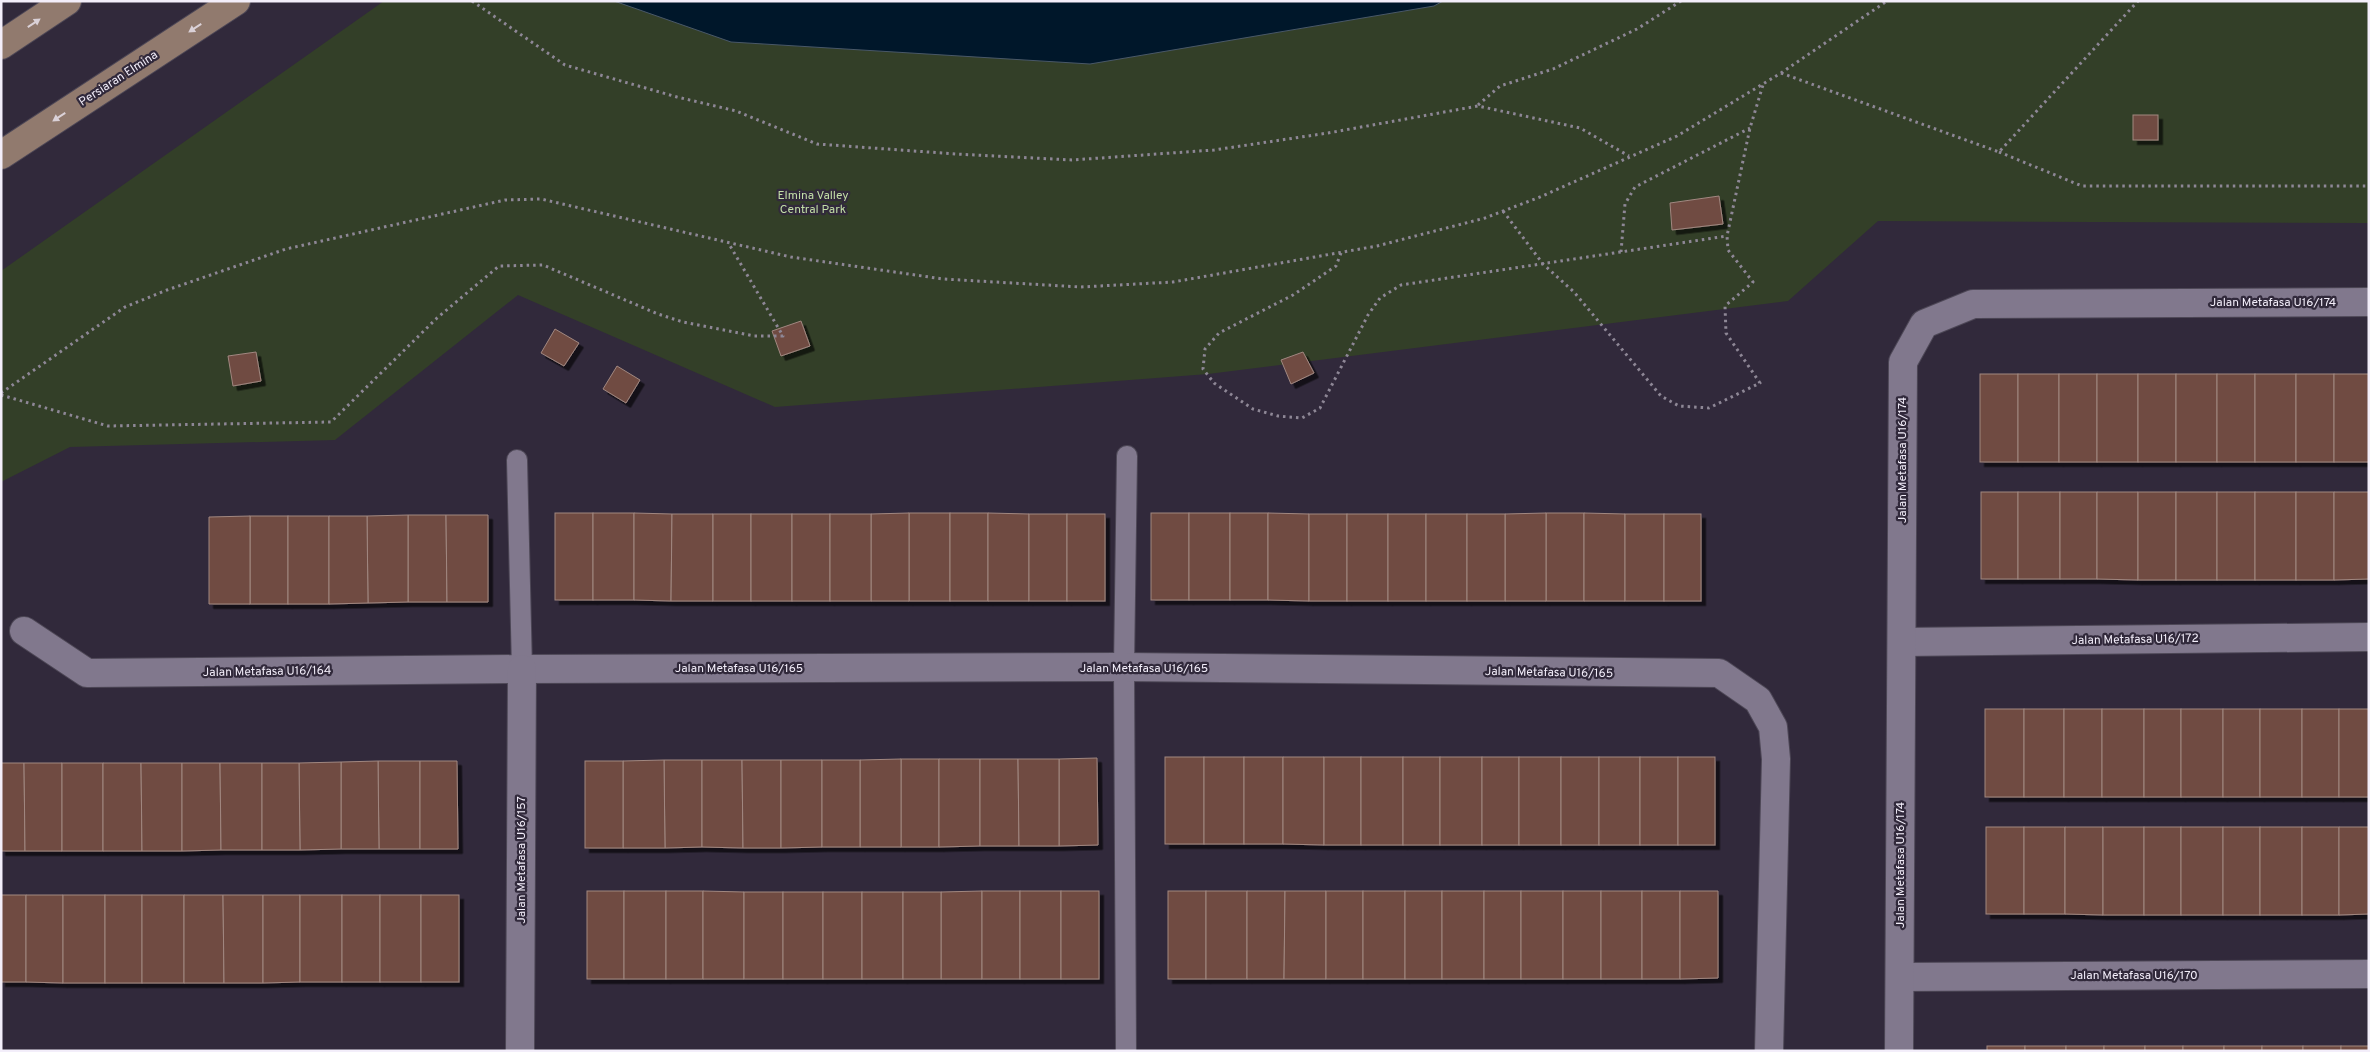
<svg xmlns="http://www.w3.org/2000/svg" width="2370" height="1052" viewBox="0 0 2370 1052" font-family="Overpass,sans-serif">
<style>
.green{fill:#333f28}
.water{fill:#00172a;stroke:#495868}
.building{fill:#6f4c43;stroke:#a18780;filter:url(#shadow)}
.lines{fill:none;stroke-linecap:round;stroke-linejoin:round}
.lane-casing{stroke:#4d4756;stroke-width:22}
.street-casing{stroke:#4d4756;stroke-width:30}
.secondary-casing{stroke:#4d4756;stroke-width:30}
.path{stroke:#8e8796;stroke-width:3;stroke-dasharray:2.5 4;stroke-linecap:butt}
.lane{stroke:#81788d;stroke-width:20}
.street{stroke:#81788d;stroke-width:28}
.secondary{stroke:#917a6e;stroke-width:28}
.oneway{fill:#dad1d7}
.labels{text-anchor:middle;stroke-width:4.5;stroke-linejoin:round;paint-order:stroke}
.street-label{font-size:12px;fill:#f3eefa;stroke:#31293b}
.park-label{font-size:12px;fill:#c3dfa7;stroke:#31293b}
</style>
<defs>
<filter id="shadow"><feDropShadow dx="4.5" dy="4.5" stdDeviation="0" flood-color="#0009"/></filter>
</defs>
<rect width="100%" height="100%" fill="#31293b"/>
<polygon class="green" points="384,1 2369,1 2369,223 1878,221 1788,301 1208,374 775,407 518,295 335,440 70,447 1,482 1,271"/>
<polygon class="water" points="614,1 1443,1 1434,6 1090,64 731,42"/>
<g class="building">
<rect x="2133" y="115" width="25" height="25"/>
<polygon points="1719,196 1723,224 1672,230 1670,203"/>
<polygon points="801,321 810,346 781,356 772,331"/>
<polygon points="555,329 579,343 564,366 541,353"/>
<polygon points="256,352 261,381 233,386 228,356"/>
<polygon points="1303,352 1314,373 1291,384 1281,360"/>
<polygon points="617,366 640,380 626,403 603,389"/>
<rect x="1980" y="374" width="38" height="88"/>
<rect x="2018" y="374" width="41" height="88"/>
<rect x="2059" y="374" width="38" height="88"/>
<rect x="2097" y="374" width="41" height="88"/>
<rect x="2138" y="374" width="38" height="88"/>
<rect x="2176" y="374" width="41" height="88"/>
<rect x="2217" y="374" width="38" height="88"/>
<rect x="2255" y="374" width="41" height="88"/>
<rect x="2296" y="374" width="38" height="88"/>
<rect x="2334" y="374" width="35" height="88"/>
<rect x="1981" y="492" width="37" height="87"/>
<rect x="2018" y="492" width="42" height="87"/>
<rect x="2060" y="492" width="37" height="87"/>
<polygon points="2097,492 2138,492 2138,580 2097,579"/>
<rect x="2138" y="492" width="38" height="88"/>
<rect x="2176" y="492" width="41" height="88"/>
<rect x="2217" y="492" width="38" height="88"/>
<rect x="2255" y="492" width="41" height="88"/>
<rect x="2296" y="492" width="38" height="88"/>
<polygon points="2334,492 2369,492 2369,579 2334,580"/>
<rect x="555" y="513" width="38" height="87"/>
<rect x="593" y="513" width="41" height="87"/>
<polygon points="634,513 672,514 671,601 634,600"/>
<rect x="909" y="513" width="41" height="88"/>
<polygon points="909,513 909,601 871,601 871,514"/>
<rect x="950" y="513" width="38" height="88"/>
<polygon points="988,513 1029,514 1029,601 988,601"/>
<rect x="1151" y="513" width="38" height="87"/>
<rect x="1189" y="513" width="41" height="87"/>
<rect x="1230" y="513" width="38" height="87"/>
<polygon points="1268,513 1309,514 1309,601 1268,600"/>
<rect x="1546" y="513" width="38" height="88"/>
<polygon points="1546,513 1546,601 1505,601 1505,514"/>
<polygon points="1584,513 1625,514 1625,601 1584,601"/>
<polygon points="672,514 713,514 713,601 671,601"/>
<rect x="713" y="514" width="38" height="87"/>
<rect x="751" y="514" width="41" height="87"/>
<rect x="792" y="514" width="38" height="87"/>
<rect x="830" y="514" width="41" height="87"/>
<rect x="1029" y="514" width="38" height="87"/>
<rect x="1067" y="514" width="38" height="87"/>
<rect x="1309" y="514" width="38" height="87"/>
<rect x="1347" y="514" width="41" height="87"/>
<rect x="1388" y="514" width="38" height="87"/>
<rect x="1426" y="514" width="41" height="87"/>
<rect x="1467" y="514" width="38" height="87"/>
<rect x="1625" y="514" width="39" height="87"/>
<rect x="1664" y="514" width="37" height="87"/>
<polygon points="408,515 446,515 447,602 408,602"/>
<polygon points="408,515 408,602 368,603 367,516"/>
<polygon points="446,515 488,515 488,602 447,602"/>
<rect x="250" y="516" width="38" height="88"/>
<polygon points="250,516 250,604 209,604 209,517"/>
<rect x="288" y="516" width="41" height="88"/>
<polygon points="329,516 367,516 368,603 329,604"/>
<rect x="1985" y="709" width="39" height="88"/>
<rect x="2024" y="709" width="40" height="88"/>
<rect x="2064" y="709" width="38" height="88"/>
<rect x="2102" y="709" width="42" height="88"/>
<rect x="2144" y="709" width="37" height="88"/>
<rect x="2181" y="709" width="42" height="88"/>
<rect x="2223" y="709" width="37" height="88"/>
<rect x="2260" y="709" width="42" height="88"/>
<rect x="2302" y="709" width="37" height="88"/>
<rect x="2339" y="709" width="30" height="88"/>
<rect x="1165" y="757" width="39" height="87"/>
<rect x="1204" y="757" width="40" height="87"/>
<rect x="1244" y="757" width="39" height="87"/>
<polygon points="1283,757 1324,757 1324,845 1283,844"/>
<rect x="1324" y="757" width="37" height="88"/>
<rect x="1361" y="757" width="42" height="88"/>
<rect x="1403" y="757" width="37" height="88"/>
<rect x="1440" y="757" width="42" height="88"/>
<rect x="1482" y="757" width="37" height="88"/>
<rect x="1519" y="757" width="42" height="88"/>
<rect x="1561" y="757" width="38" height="88"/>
<rect x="1599" y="757" width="41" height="88"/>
<rect x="1640" y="757" width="38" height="88"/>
<rect x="1678" y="757" width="37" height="88"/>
<polygon points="1097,758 1098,845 1059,846 1059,759"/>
<rect x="901" y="759" width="38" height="88"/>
<polygon points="901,759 901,847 860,847 860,760"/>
<polygon points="939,759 980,759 980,846 939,847"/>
<polygon points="980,759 1018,759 1019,846 980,846"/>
<polygon points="1018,759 1059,759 1059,846 1019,846"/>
<polygon points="664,760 702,760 702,847 665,848"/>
<polygon points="664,760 665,848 623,848 623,761"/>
<polygon points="702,760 742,760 743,848 702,847"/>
<polygon points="742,760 781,760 781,848 743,848"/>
<polygon points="781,760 822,760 822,847 781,848"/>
<rect x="822" y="760" width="38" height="87"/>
<polygon points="378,761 420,761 420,849 379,849"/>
<polygon points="378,761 379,849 341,849 341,762"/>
<polygon points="420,761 457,761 458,849 420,849"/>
<rect x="585" y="761" width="38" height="87"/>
<polygon points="341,762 341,849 300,850 299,763"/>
<polygon points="1,763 24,763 25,851 1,851"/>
<polygon points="24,763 62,763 62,851 25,851"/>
<rect x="62" y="763" width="41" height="88"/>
<polygon points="103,763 141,763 142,851 103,851"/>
<polygon points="141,763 182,763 182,851 142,851"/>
<polygon points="182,763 220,763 221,850 182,851"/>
<polygon points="220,763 262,763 262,850 221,850"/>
<polygon points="262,763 299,763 300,850 262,850"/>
<rect x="1986" y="827" width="38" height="87"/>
<rect x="2024" y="827" width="41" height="87"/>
<polygon points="2065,827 2103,827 2103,915 2065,914"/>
<rect x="2103" y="827" width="41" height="88"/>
<rect x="2144" y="827" width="37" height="88"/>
<rect x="2181" y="827" width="42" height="88"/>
<rect x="2223" y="827" width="37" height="88"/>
<rect x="2260" y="827" width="42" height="88"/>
<rect x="2302" y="827" width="37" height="88"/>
<polygon points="2339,827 2369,827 2369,914 2339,915"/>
<rect x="587" y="891" width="37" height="88"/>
<rect x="624" y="891" width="42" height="88"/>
<rect x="666" y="891" width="37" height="88"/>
<polygon points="703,891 744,892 744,979 703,979"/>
<polygon points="982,891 982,979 941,979 941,892"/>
<rect x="982" y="891" width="38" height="88"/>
<rect x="1020" y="891" width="41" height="88"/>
<rect x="1061" y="891" width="38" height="88"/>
<rect x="1168" y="891" width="38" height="88"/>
<rect x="1206" y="891" width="41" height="88"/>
<polygon points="1247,891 1285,891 1284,979 1247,979"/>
<polygon points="1285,891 1326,891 1326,979 1284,979"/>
<rect x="1326" y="891" width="37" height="88"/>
<rect x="1363" y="891" width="42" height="88"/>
<rect x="1405" y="891" width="37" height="88"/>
<rect x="1442" y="891" width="42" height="88"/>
<rect x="1484" y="891" width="37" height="88"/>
<rect x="1521" y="891" width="42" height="88"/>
<rect x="1563" y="891" width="38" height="88"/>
<rect x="1601" y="891" width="41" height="88"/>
<rect x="1642" y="891" width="38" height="88"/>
<polygon points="1680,891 1718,891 1718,978 1680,979"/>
<rect x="744" y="892" width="39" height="87"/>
<rect x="783" y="892" width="40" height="87"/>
<rect x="823" y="892" width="39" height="87"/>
<rect x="862" y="892" width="41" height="87"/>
<rect x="903" y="892" width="38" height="87"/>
<rect x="1" y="895" width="25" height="87"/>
<polygon points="26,895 63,895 63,983 26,982"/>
<rect x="63" y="895" width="42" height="88"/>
<rect x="105" y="895" width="37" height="88"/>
<rect x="142" y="895" width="42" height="88"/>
<polygon points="184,895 223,895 224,983 184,983"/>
<polygon points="223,895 263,895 263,983 224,983"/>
<polygon points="263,895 300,895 300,982 263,983"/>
<rect x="300" y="895" width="42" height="87"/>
<rect x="342" y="895" width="38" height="87"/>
<rect x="380" y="895" width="41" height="87"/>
<rect x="421" y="895" width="38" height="87"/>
<rect x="1987" y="1046" width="38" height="5"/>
<rect x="2025" y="1046" width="41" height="5"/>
<rect x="2066" y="1046" width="38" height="5"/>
<rect x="2104" y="1046" width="41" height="5"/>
<rect x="2145" y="1046" width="38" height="5"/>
<rect x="2183" y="1046" width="41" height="5"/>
<rect x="2224" y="1046" width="38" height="5"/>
<rect x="2262" y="1046" width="41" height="5"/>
<rect x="2303" y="1046" width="38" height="5"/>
<rect x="2341" y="1046" width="28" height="5"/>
</g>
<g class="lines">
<g class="lane-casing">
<g id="lane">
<polyline points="517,460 522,669"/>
<polyline points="1126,1051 1124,667 1127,456"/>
</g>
</g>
<g class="street-casing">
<g id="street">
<polyline points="24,631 87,673 522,669 1124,667 1719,673 1758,700 1773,727 1776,759 1769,1051"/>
<polyline points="1902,642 2369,637"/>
<polyline points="1900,977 2369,974"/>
<polyline points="520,1051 522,669"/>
<polyline points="1899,1051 1903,362 1924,324 1973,304 2369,302"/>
</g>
</g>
<g class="secondary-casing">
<g id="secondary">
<polyline points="1,45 67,1"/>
<polyline points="1,155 236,1"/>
</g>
</g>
<g class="path">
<polyline points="472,1 565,65 677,97 736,111 817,144 956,154 1072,160 1214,150 1328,133 1478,106 1580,128 1629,156"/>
<polyline points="1781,73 1999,152 2138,1"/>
<polyline points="1478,105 1500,86 1553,69 1637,29 1681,1"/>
<polyline points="1999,152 2082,186 2369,186"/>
<polyline points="1503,211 1543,264 1574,292 1661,396 1679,406 1709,408 1760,383 1726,333 1725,306 1753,282 1728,250 1727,236 1750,128 1763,85"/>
<polyline points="1621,252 1625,204 1635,187 1750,128"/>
<polyline points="1341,253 1336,266 1293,295 1219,333 1205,349 1203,369 1214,383 1253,409 1278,416 1302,418 1320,408 1368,315 1380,298 1401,285 1727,236"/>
<polyline points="1,393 125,307 167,290 286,249 505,200 541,199 791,257 943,279 1081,287 1173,282 1377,246 1485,218 1540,197 1677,136 1781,73 1887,1"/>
<polyline points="1,395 108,426 331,422 437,318 499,266 543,265 658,314 683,322 754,336 783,336 729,244"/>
</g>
<use href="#lane" class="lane"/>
<use href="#street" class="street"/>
<use href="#secondary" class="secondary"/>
</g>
<defs><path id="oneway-solid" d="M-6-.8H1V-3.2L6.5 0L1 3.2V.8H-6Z" transform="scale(1.25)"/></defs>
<g class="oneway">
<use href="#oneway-solid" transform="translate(34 23) rotate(-34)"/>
<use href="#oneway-solid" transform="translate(195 28) rotate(147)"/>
<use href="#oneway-solid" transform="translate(59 117) rotate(147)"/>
</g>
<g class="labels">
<g class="street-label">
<text transform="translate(118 78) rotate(-33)" y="4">Persiaran Elmina</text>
<text x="2273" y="306">Jalan Metafasa U16/174</text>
<text transform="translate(1902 460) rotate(-90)" y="4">Jalan Metafasa U16/174</text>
<text transform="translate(2135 639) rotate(-1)" y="4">Jalan Metafasa U16/172</text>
<text x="739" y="672">Jalan Metafasa U16/165</text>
<text x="1144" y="672">Jalan Metafasa U16/165</text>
<text transform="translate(267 671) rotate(-1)" y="4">Jalan Metafasa U16/164</text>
<text transform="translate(1549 672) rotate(1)" y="4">Jalan Metafasa U16/165</text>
<text transform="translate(521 860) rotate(-90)" y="4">Jalan Metafasa U16/157</text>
<text transform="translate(1900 865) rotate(-90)" y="4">Jalan Metafasa U16/174</text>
<text x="2134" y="979">Jalan Metafasa U16/170</text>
</g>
<g class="park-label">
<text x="813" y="199">Elmina Valley<tspan x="813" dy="14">Central Park</tspan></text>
</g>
</g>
<rect width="2370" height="1052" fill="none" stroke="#f3eefa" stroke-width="5"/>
</svg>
